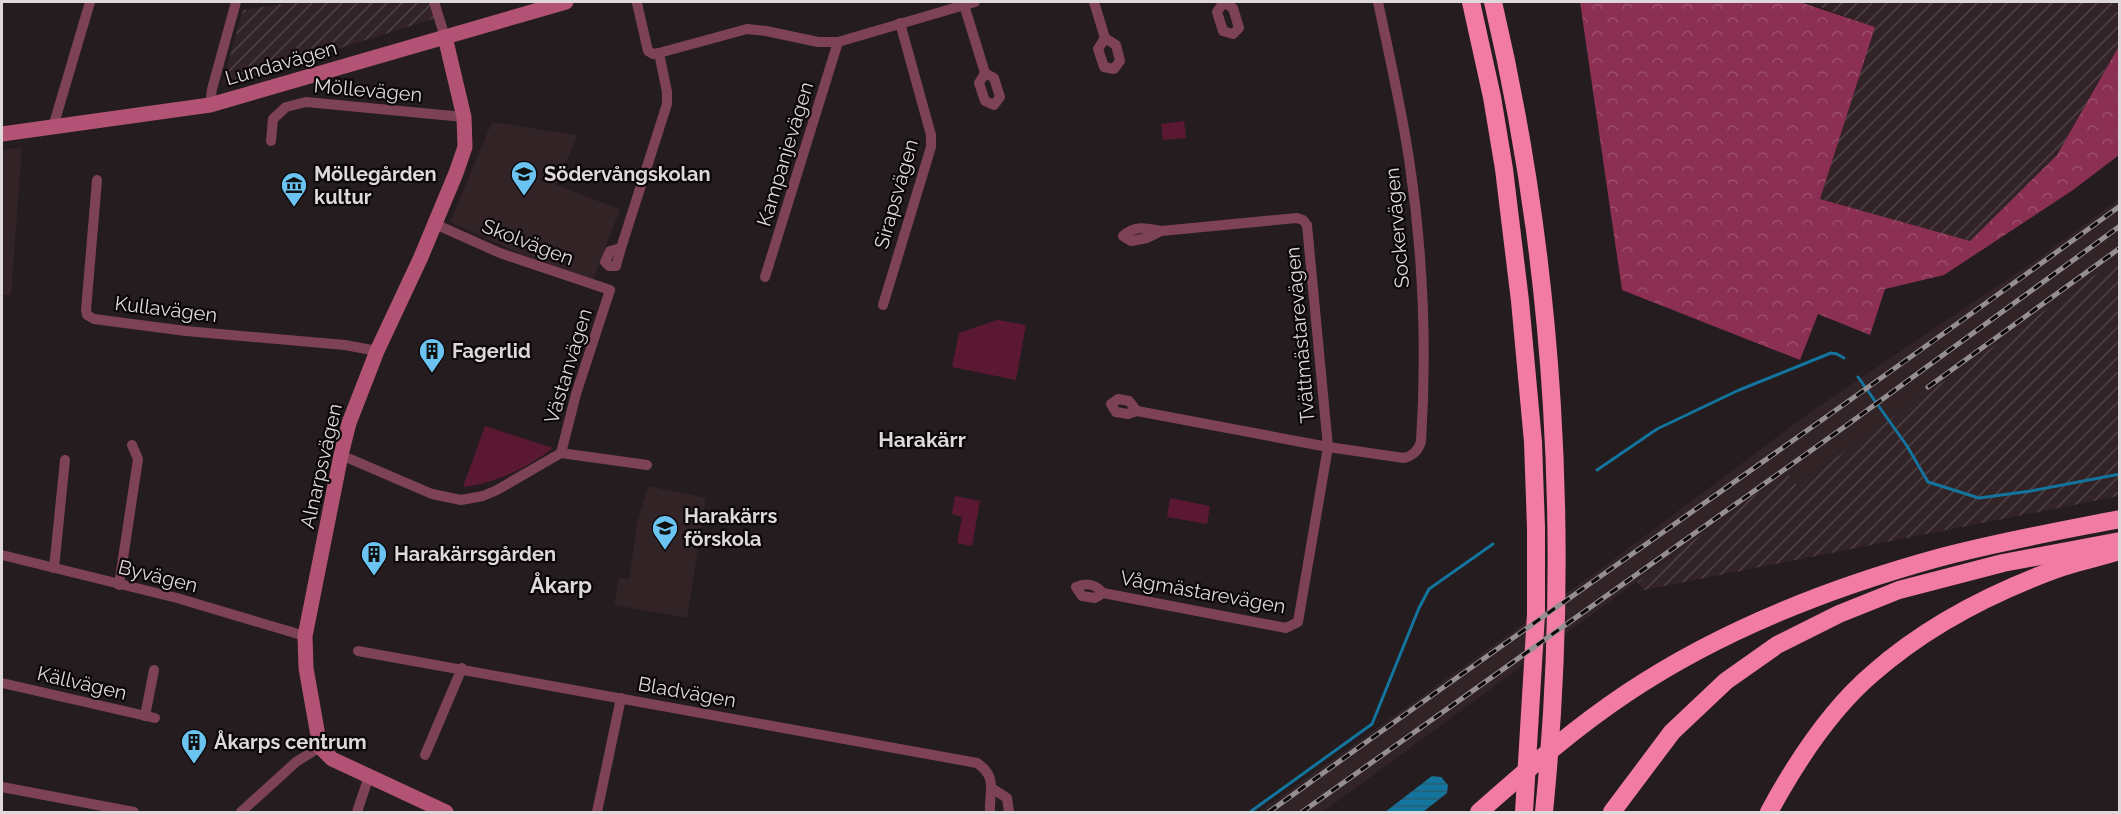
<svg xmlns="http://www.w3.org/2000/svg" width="2121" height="814" viewBox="0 0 2121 814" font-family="Raleway,sans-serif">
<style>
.built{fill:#322327}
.industrial{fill:url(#industrial-furrows)}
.forest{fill:url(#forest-crowns)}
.park{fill:#5b1833}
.water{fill:url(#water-rules)}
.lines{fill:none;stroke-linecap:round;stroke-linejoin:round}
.stream{stroke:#13749d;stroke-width:3}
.street{stroke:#7d4256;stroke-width:10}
.secondary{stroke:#b25375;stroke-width:15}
.highway{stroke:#f27ba4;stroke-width:18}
.rail-casing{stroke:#968f91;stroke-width:5}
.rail{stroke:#0b0708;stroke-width:3;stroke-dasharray:9;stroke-linecap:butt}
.labels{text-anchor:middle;stroke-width:4.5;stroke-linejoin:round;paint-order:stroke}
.street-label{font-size:20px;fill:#ded8da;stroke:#0b0708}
.poi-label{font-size:20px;font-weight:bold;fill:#ded8da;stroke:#0b0708;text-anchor:start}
.neighbourhood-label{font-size:21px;font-weight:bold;fill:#ded8da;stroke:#0b0708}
.quarter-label{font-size:22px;font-weight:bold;fill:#ded8da;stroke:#0b0708}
</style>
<defs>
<pattern id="industrial-furrows" width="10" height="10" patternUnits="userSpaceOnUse" patternTransform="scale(1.5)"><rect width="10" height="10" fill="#322327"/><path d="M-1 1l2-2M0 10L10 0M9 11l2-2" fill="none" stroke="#4f4246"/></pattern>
<pattern id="forest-crowns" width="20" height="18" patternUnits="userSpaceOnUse" patternTransform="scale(1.5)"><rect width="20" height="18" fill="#8c3053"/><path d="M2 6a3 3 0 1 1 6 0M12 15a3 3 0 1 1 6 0" fill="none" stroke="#9c4d6b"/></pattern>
<pattern id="water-rules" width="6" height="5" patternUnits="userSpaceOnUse" patternTransform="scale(1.5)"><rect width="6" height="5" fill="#13749d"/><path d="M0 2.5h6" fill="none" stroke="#295d74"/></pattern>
</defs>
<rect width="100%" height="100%" fill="#241c1e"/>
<g class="built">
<polygon points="492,122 578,135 556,185 620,209 593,280 522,255 450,222"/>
<polygon points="22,147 11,295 2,295 2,150"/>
<polygon points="2119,199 2119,258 1797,485 1786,472 1323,812 1259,812 1606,565 1809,413 2039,258"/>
<polygon points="648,486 706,498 687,618 614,605 619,578 629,579 637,524"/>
</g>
<g class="industrial">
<polygon points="296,2 435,2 439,17 222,85 243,10"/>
<polygon points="1807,2 2119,2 2119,46 2057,155 1970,241 1820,199 1874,27"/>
<polygon points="2119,258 2119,496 1644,590 1637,582 1786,472 1797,485"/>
</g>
<polygon class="forest" points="1580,2 1800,2 1875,27 1820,199 1970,241 2057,155 2119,46 2119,155 2073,190 1944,275 1885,289 1870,335 1818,314 1800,360 1622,290"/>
<g class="park">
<polygon points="1184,121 1186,138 1163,140 1161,124"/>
<polygon points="997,320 1026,325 1016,380 952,367 959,333"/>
<path d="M485 426 553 448C528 467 495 484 463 487Z"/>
<polygon points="955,496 980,501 972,546 957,543 962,517 952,514"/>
<polygon points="1170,498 1210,506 1207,524 1167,517"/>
</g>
<polygon class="water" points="1432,776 1441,777 1448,785 1447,793 1423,812 1385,812"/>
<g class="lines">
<g class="stream">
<polyline points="1858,377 1907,446 1928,482 1979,498 2031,491 2120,474"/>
<polyline points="1597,470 1657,429 1739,390 1831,353 1837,354 1844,358"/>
<polyline points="1250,812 1372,724 1419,608 1429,589 1493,544"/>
</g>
<g class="street">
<polyline points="434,2 445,37"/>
<polyline points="1094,2 1105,38 1116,45 1120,61 1114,69 1104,67 1098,49 1105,38"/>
<polyline points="1223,2 1233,8 1239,28 1233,34 1223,31 1217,12 1223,3"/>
<polyline points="637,3 648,51 653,54 659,53"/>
<polyline points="964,5 985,73 979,83 985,101 994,105 1000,97 994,78 985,73"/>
<polyline points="210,105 212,89 236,2"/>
<polyline points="53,127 90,2"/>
<polyline points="271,141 273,119 286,107 306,102 464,117"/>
<polyline points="97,180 86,310 87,315 94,319 186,331 345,345 377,351"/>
<polyline points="435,224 500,253 610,290 576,394 561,453"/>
<polyline points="621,248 616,266 609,266 605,262 610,251 621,248 667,104 667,92 659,53 747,29 766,31 818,42 838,42 975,2"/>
<polyline points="765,277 838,42"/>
<polyline points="883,305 931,147 931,135 900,23"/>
<path d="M1137 411 1128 414 1116 412 1111 404 1118 399 1129 401 1137 411 1328 447 1404 458C1413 456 1418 451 1421 442 1427 348 1423 252 1409 159 1401 106 1389 54 1378 2"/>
<polyline points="341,455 432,494 461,500 483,496 497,490 561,453 647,465"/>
<polyline points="2,555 177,598 305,636"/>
<polyline points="54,568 65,460"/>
<polyline points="119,585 138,459 132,445"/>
<path d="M1103 593 1095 598 1082 596 1076 587C1087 582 1095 584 1103 593L1286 628 1298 622 1328 447 1307 225 1303 220 1297 218 1161 231C1147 228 1135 225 1123 236L1131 241 1147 238 1161 231"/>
<path d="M358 651 977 763C998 777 989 791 990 812"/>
<polyline points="2,683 155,718"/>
<polyline points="145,716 154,670"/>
<polyline points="425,755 462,668"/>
<polyline points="2,787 134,812"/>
<polyline points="993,789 1007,798 1009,812"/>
<polyline points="241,812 296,762 320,747"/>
<polyline points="357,812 369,776"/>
<polyline points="597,812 621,698"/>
</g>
<g class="secondary">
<polyline points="445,37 464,117 465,147 456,173 421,257 377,351 349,423 341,455 305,636 306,668 320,747 332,759 446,812"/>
<polyline points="2,134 210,105 566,2"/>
</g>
<g class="highway">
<polyline points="1471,2 1492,97 1504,169 1520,301 1533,442 1536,528 1536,614 1524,812"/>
<path d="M1493 2C1555 265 1571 544 1544 812"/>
<path d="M1479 812C1528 769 1573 729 1627 693 1721 630 1829 588 1938 558 1997 542 2059 531 2120 519"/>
<polyline points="1612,812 1672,732 1726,681 1777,645 1839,614 1899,590 2003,563 2120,541"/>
<path d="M1769 812C1795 764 1830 710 1872 674 1924 628 1989 594 2054 570 2075 562 2098 558 2120 551"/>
</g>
<g class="rail-casing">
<g id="rail">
<polyline points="1928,387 2120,248"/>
<path d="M1269 812C1551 608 1839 412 2120 206"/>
<polyline points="1302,812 1847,425 2120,226"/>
</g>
</g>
<use href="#rail" class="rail"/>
</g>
<defs>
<g id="school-pin" transform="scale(1.35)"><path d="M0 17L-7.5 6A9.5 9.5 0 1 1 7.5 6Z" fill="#6ac3f1" stroke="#0b0708"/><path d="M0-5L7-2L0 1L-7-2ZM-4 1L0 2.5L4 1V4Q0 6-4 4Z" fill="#111"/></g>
<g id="museum-pin" transform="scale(1.35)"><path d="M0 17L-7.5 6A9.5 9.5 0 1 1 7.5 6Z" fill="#6ac3f1" stroke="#0b0708"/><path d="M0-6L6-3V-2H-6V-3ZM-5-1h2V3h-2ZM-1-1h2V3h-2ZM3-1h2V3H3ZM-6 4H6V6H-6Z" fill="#111"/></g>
<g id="building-pin" transform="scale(1.35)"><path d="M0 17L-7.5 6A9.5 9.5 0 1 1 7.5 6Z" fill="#6ac3f1" stroke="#0b0708"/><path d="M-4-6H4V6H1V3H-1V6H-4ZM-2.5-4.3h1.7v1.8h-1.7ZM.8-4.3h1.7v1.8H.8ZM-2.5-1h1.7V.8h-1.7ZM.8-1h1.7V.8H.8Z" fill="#111"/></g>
</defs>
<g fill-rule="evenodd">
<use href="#school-pin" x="524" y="174"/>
<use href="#museum-pin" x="294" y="185"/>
<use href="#building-pin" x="432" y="351"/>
<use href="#school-pin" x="665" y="528"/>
<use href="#building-pin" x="374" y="554"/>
<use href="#building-pin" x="194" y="742"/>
</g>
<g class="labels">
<g class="street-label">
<text transform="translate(281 63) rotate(-16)" y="7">Lundavägen</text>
<text transform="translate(368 90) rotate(5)" y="7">Möllevägen</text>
<text transform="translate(785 154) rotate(-73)" y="7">Kampanjevägen</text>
<text transform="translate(896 194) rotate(-74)" y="7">Sirapsvägen</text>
<text transform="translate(1397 228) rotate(-95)" y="7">Sockervägen</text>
<text transform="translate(528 242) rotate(21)" y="7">Skolvägen</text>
<text transform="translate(166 309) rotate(7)" y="7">Kullavägen</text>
<text transform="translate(1300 335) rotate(-95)" y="7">Tvättmästarevägen</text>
<text transform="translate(568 366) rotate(-73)" y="7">Västanvägen</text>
<text transform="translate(321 466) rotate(-77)" y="7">Alnarpsvägen</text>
<text transform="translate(158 576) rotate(14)" y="7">Byvägen</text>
<text transform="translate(1203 592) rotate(10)" y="7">Vågmästarevägen</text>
<text transform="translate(82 683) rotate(13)" y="7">Källvägen</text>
<text transform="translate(687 692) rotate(10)" y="7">Bladvägen</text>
</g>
<g class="poi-label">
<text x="314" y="181">Möllegården<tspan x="314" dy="23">kultur</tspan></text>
<text x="544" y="181">Södervångskolan</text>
<text x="452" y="358">Fagerlid</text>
<text x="684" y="523">Harakärrs<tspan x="684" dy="23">förskola</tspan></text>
<text x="394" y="561">Harakärrsgården</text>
<text x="214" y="749">Åkarps centrum</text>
</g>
<g class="neighbourhood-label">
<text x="922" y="447">Harakärr</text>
</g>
<g class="quarter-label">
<text x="561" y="593">Åkarp</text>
</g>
</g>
<rect width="2121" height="814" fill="none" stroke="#ded8da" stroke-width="6"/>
</svg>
